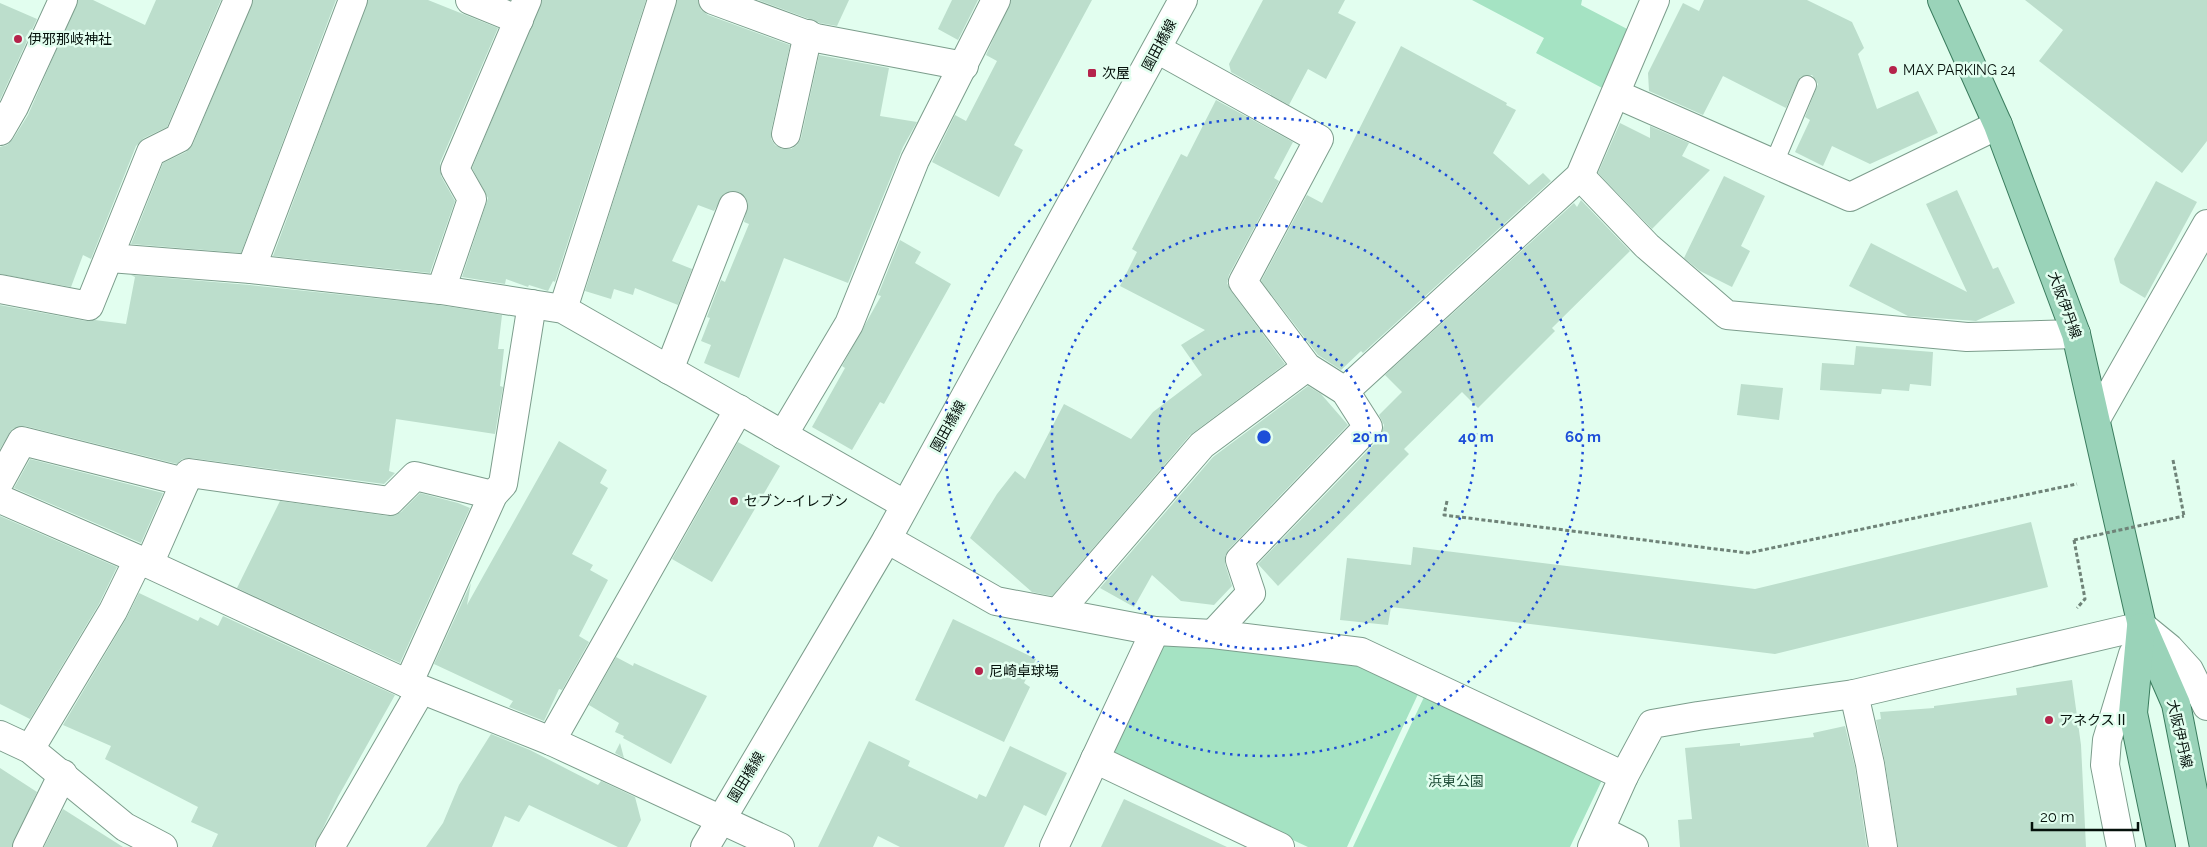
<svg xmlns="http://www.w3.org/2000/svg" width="2207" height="847" viewBox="0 0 2207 847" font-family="Raleway,'Noto Sans JP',sans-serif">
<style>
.green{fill:#a5e3c3}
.building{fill:#bcdecc}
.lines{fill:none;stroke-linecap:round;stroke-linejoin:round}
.lane-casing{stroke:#7c9d8c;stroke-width:20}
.street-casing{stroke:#7c9d8c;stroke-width:30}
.secondary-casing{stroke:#7c9d8c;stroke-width:30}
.primary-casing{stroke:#3a7c5e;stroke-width:30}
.path{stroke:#6f8378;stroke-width:3;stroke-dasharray:4 2.5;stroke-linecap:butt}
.lane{stroke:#fff;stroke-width:18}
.street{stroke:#fff;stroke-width:28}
.secondary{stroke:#fff;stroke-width:28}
.primary{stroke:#9ad3b9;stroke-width:28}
.path-bridge{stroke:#6f8378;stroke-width:3;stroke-dasharray:4 2.5;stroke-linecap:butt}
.ring{fill:none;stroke:#1d4ed8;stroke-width:2.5;stroke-dasharray:2.5 5}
.poi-dot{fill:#b5234b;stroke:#e2feef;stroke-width:2}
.labels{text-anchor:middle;stroke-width:5;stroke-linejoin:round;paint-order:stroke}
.poi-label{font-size:14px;fill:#05110b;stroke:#e2feef;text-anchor:start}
.street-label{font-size:14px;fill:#05110b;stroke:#e2feef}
.park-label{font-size:14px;fill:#22503b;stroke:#e2feef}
.centre{fill:#1d4ed8;stroke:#e2feef;stroke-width:2.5}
.ring-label{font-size:15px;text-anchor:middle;font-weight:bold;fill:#1d4ed8;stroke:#e2feef;stroke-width:5;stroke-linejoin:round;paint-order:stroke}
</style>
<rect width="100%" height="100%" fill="#e2feef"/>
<g class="green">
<polygon points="1472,0 1582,0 1581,5 1631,31 1604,89 1536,53 1544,38"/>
<polygon points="1170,641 1357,664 1419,692 1347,847 1308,847 1117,759 1113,745 1157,648"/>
<polygon points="1425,695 1603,778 1570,847 1353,847"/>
</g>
<g class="building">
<polygon points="78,0 93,0 145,25 156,0 221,0 167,127 144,138 136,146 91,259 83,255 71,287 0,274 0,147 7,145 13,139 28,115"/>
<polygon points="253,0 336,0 241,253 131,244 163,163 186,152 193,144"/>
<polygon points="368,0 428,0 498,28 440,163 441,176 455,201 430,273 273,256"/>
<polygon points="542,0 646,0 555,282 553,281 548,291 529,285 528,287 506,279 505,284 462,277 488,198 472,168"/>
<polygon points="677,0 698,0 701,10 708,15 790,45 771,131 771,139 775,145 782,149 791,149 797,145 801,138 819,55 889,68 880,116 917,122 903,147 848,283 784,258 739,378 704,363 711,345 701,341 710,318 707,317 721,280 725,282 749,224 744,222 748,203 745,197 739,192 731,191 724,194 714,211 698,205 672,261 692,269 678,305 635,288 633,295 614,289 611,299 585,291"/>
<polygon points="758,0 849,0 837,26 820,23"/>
<polygon points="952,0 978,0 958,40 938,29"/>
<polygon points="1011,0 1092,0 1014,145 1023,150 999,197 932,162 955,115 966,121 997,61 986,55"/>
<polygon points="1263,0 1345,0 1338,13 1356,22 1326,79 1308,69 1289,105 1231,72 1229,64"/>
<polygon points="1704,0 1807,0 1852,22 1864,48 1858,54 1877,109 1918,91 1938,133 1870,164 1832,146 1823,166 1795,152 1810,120 1805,117 1818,84 1812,75 1800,77 1786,108 1723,76 1703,115 1649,91 1648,73 1683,3 1699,11"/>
<polygon points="2025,0 2207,0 2207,141 2182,173 2039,61 2063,30"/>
<polygon points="0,3 37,19 0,100"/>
<polygon points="1401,46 1507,103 1506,105 1516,110 1493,153 1529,185 1543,173 1551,181 1363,353 1361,351 1341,370 1318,355 1261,281 1307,195 1322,203"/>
<polygon points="1216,100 1293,142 1274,178 1279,181 1229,275 1227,283 1231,291 1285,364 1190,435 1052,596 1032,592 970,538 997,494 1015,471 1025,479 1064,404 1131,439 1153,412 1202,375 1181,345 1205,330 1120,286 1137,252 1132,249 1181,154 1187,157"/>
<polygon points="1620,123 1650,138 1650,126 1689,143 1682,156 1710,170 1652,229 1598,173"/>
<polygon points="1724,176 1765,196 1741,246 1750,251 1732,287 1700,271 1684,258"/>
<polygon points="2156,181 2197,202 2145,298 2120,283 2114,259"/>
<polygon points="1957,190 1993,269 1998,267 2015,303 1976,321 1908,316 1849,286 1871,243 1967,292 1926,204"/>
<polygon points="1581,200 1630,251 1552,328 1555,331 1478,408 1462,392 1404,449 1409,454 1278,586 1258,564 1380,438 1384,425 1379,415 1402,392 1385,375 1574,203 1577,207"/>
<polygon points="900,240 921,252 915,263 951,284 884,404 880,402 852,450 812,427 845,368 842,366 881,296 878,295"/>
<polygon points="131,275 250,285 439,305 502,315 498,349 504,349 500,386 503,387 495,434 396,419 389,471 395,473 384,484 191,458 182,459 177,464 25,426 12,429 0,449 0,305 86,321 95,320 126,324 135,277"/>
<polygon points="1856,346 1933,352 1931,386 1910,384 1909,391 1882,389 1881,394 1820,390 1822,363 1854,365"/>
<polygon points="1741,384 1783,388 1779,420 1737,415"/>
<polygon points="1308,386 1321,394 1348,425 1229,549 1225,556 1225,564 1232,586 1214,605 1181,601 1152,575 1134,607 1100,588 1213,457"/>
<polygon points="559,441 607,470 600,483 608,488 572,554 593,565 590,570 608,580 579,636 589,642 562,690 559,689 544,721 509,707 513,701 434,664 471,583 467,605"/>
<polygon points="738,442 780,466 712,582 672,559"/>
<polygon points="30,459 163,493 141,543 14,488"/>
<polygon points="420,493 458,503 470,508 400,663 237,588 280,501 388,516 401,512"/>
<polygon points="0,516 117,567 99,604 30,719 0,704"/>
<polygon points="2031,522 2048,587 1775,654 1391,607 1388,625 1340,620 1347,558 1411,565 1413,547 1755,589"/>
<polygon points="139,593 198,621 200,617 218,626 223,616 395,695 338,797 314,847 212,847 218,834 191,822 198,807 105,759 111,746 63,725 126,619"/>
<polygon points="953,619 1036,659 1024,683 1030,687 1004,742 915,700"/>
<polygon points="616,657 633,666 634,663 707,696 671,764 623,738 624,736 615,732 619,723 589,705"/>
<polygon points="2072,680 2081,745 2086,847 1898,847 1885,762 1876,720 1881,719 1880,712 1934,708 1934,706 2017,695 2016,688"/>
<polygon points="1845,726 1855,767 1867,847 1680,847 1678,820 1692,819 1685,748 1740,743 1740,746 1814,737 1813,733"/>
<polygon points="491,734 530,750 598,785 601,781 635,797 641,820 627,847 618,847 529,805 519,822 505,816 492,847 426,847 443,823 459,785"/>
<polygon points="869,741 910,761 908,766 977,799 979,794 986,797 1010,746 1067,773 1046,816 1024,805 1004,847 900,847 878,836 873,847 818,847"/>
<polygon points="620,743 624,758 615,753"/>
<polygon points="0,768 37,792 12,847 0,847"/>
<polygon points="1124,799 1227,847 1101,847"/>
<polygon points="63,809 123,847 44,847"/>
</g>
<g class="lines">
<g class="lane-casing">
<polyline id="lane" points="1774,163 1807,85"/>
</g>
<g class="street-casing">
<g id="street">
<polyline points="470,0 519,20"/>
<polyline points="713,0 816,38 964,66"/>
<polyline points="1157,49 1319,139 1243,282 1307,367 1345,391 1368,427 1240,560 1251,593 1213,634"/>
<polyline points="1616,94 1850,197 1998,125"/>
<polyline points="0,131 14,107 63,0"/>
<polyline points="786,134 808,34"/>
<polyline points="1580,176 1647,246 1727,315 1967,337 2076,334"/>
<polyline points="110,258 251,269 441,290 563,309 904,504"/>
<polyline points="251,269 353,0"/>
<polyline points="0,289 89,306 151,152 179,138 238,0"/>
<polyline points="441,290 472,199 455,169 527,0"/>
<polyline points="563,309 662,0"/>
<polyline points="669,370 733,206"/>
<polyline points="1345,391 1580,176 1655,0"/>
<polyline points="2096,419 2207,224"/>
<polyline points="783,435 849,324 915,160 996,0"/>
<polyline points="0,481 22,441 185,482"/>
<polyline points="0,499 149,564 408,684 551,741 780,847"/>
<polyline points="887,539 996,601 1155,631 1213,634 1361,652 1624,776"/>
<polyline points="149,564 189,473 390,501 415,476 493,495"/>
<polyline points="1059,611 1202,445 1307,367"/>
<polyline points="2142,626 2169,648 2189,670 2207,706"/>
<polyline points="408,684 493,495 503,484 532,304"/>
<polyline points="1854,694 1870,764 1883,847"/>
<polyline points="0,735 30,749 125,827 163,847"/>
<polyline points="551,741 739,409"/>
<polyline points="30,749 113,611 138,560"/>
<polyline points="1095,759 1280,847"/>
<polyline points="1600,830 1634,847"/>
<polyline points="27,847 63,774"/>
<polyline points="330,847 421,690"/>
<polyline points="1054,847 1155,631"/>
<polyline points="1592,847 1624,776 1652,724 1698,716 1854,694 2142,626"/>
<polyline points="2121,847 2105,765 2107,740 2133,654"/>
</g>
</g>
<g class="secondary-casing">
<polyline id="secondary" points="705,847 887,539 1183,0"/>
</g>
<g class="primary-casing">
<g id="primary">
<polyline points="1942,0 1998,125 2076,334 2142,626 2176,704 2204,847"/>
<polyline points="2141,627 2133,713 2161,847"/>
</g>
</g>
<g class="path">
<polyline points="2173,460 2184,516"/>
<polyline points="1447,501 1444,515 1748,553 2077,484"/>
<polyline points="2074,540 2085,599 2077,608"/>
</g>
<use href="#lane" class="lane"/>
<use href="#street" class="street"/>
<use href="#secondary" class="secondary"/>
<use href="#primary" class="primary"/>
<polyline class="path-bridge" points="2074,540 2184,516"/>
</g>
<g class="ring">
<circle cx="1264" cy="437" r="106"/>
<circle cx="1264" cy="437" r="212"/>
<circle cx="1264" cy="437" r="319"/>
</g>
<g class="poi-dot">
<circle cx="18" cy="39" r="5"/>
<circle cx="1893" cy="70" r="5"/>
<rect x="1087" y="68" width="10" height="10" rx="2.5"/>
<circle cx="734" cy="501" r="5"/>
<circle cx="979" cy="671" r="5"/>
<circle cx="2049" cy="720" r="5"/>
</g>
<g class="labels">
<g class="poi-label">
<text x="28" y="44">伊邪那岐神社</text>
<text x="1903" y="75">MAX PARKING 24</text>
<text x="1102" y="78">次屋</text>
<text x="744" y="506">セブン-イレブン</text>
<text x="989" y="676">尼崎卓球場</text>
<text x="2059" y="725">アネクスⅡ</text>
</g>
<g class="street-label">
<text transform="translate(1159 45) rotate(-62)" y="5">園田橋線</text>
<text transform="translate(2065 305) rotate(70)" y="5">大阪伊丹線</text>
<text transform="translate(948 426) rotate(-61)" y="5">園田橋線</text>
<text transform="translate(2180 734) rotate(77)" y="5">大阪伊丹線</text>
<text transform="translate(746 777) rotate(-59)" y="5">園田橋線</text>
</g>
<g class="park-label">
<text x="1456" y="786">浜東公園</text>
</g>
</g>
<circle cx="1264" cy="437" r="8" class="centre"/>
<g class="ring-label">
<text x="1370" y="442">20 m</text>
<text x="1476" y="442">40 m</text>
<text x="1583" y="442">60 m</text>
</g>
<path d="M2032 822v8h106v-8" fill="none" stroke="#05110b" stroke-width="2.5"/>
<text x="2040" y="822" font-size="15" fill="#05110b" stroke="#e2feef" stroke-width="4" paint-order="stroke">20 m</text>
</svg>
